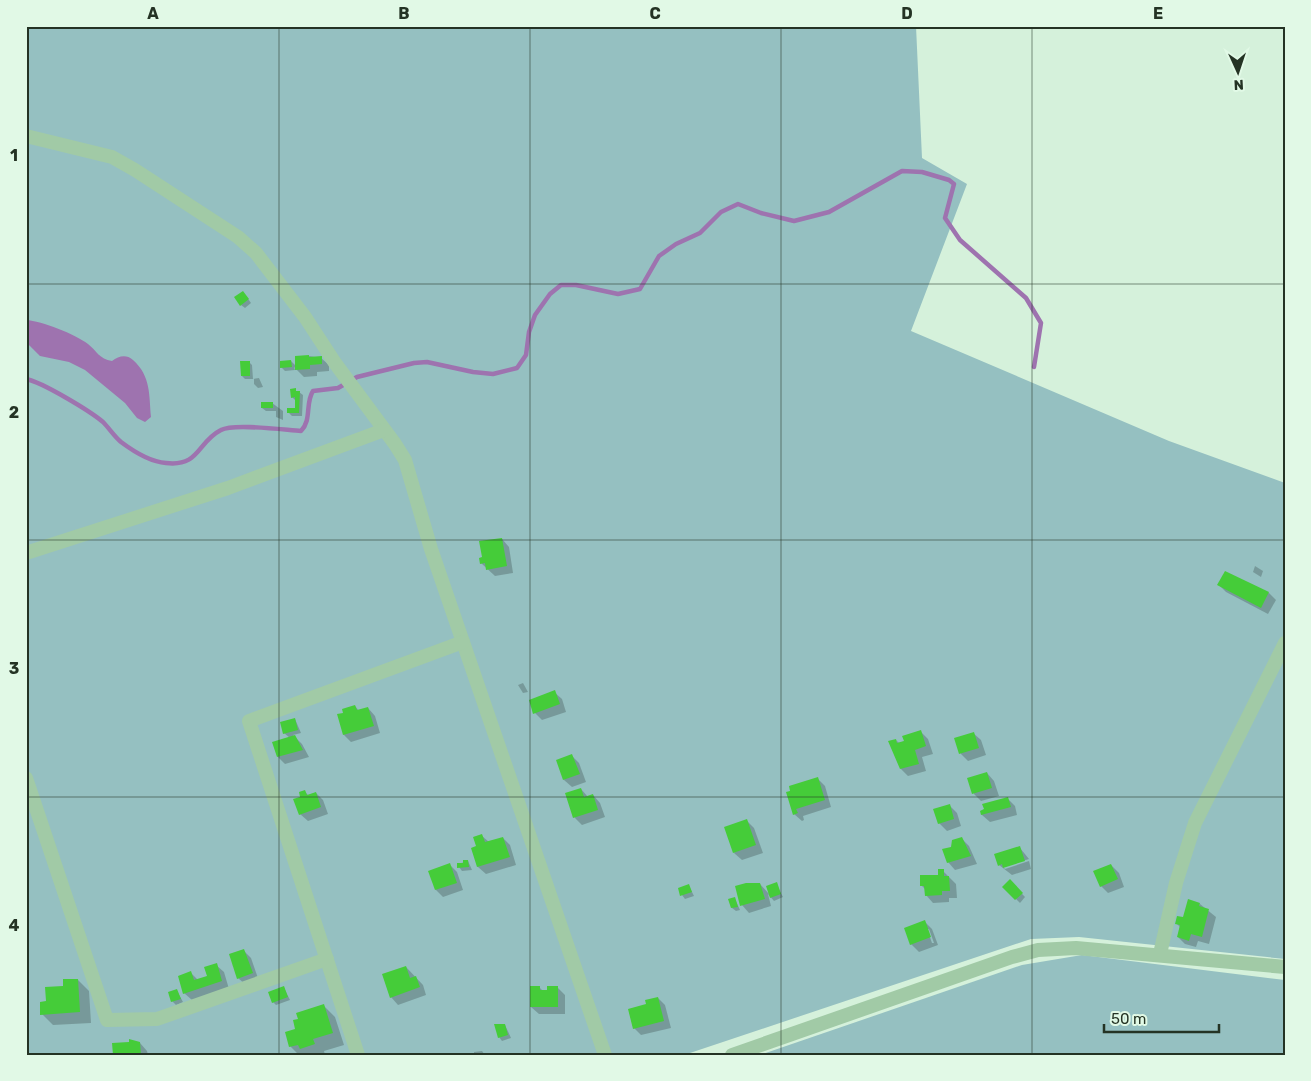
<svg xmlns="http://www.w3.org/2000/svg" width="1311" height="1081" viewBox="0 0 1311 1081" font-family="Rubik,sans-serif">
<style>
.green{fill:#95c0c1}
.water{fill:#9e73af}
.shadow{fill:#0003;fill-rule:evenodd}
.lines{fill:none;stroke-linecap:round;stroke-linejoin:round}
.stream{stroke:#9e73af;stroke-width:4.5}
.building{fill:#45cc39}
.minor{stroke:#a1caa6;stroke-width:14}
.grid{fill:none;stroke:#243324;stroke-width:1;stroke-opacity:0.55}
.neatline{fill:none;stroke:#243324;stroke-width:2}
.grid-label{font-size:16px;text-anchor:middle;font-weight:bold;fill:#243324}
</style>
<rect width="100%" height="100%" fill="#d5f1db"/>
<g class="green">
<polygon points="26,26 916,26 922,158 967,184 911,331 1169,441 1285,483 1285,959 1079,937 1031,939 684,1055 26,1055"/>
<polygon points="1082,955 1285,980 1285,1055 760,1055 1022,965"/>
</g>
<path class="water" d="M26 320C42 321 75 334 88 344 97 351 99 359 112 361 119 356 126 354 133 360 151 376 149 395 151 417L145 422 137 418 125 403 85 370 69 362 40 356 26 342Z"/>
<g class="shadow">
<polygon points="246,296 251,303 245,308 241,305"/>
<polygon points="309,356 321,358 329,365 329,371 317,372 317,376 304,377 294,367 295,370 285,371 281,367 291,361 297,367"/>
<polygon points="249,362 252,365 253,379 259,378 263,387 258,388 254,384 254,379 245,379 242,376"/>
<polygon points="299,392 303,395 302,416 292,416 289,413 296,409 296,401 292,397"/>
<polygon points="272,403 283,411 283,420 276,417 276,411 266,411 262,408"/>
<polygon points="502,539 509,547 513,573 495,576 481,563"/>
<polygon points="1255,566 1263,571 1261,577 1253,572"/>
<polygon points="1219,585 1269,593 1276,600 1268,614 1226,592"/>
<polygon points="523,683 528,692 523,693 518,685"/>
<polygon points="554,692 562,699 566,712 542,720 535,713"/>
<polygon points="355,706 359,711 368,708 375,716 380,733 351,742 344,735 345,713"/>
<polygon points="295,719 301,733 293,735 302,744 309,757 285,764 278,757 290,738 284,733"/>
<polygon points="921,732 928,739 933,754 922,757 926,771 908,776 901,769 896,740 899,743 905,741"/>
<polygon points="973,733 981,740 986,755 968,761 961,754 956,739"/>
<polygon points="572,756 579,763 586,782 572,787 564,780"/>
<polygon points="987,773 994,781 999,796 981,801 974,794 969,779"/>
<polygon points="817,778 825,786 831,807 803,816 804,820 802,821 794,814 787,793"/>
<polygon points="581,789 588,797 593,795 600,803 605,817 582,825 575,818 566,794"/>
<polygon points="305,792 309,796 316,793 323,800 328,814 308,821 300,814"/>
<polygon points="1007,798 1015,806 1017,815 990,822 982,815 981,811"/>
<polygon points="949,805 957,813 961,826 947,831 939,823"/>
<polygon points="747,821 754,828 763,853 742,860 734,853"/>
<polygon points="482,836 489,842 503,838 510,845 516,865 486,874 478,867 472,848 478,847"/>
<polygon points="962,839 969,846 977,864 955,870 948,862 952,848"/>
<polygon points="1020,848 1029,859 1003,867 1005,869 1029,861 1031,869 1012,875 999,865"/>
<polygon points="468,861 472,870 462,871 459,867 458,864"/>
<polygon points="450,865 457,872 463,890 443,897 436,890 430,872"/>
<polygon points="1111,865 1119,873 1124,887 1108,893 1101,886"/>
<polygon points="943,871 956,884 957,898 949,898 949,902 933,903 926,895 926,890 922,886 939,876"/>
<polygon points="1010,881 1025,897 1020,903 1004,887"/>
<polygon points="760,884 770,895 776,884 783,897 774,901 768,894 771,906 749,913 742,905"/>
<polygon points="689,886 694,896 685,899 682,895"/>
<polygon points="735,899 740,910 736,911 732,908"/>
<polygon points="1200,904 1216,917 1209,944 1198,941 1196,947 1185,944 1178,937 1180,927 1176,923"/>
<path d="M925 922 932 929 938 945 919 952 911 944ZM927 929H929L934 943H932Z"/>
<polygon points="244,951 251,958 259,981 246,985 238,978"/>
<polygon points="216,965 224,972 229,989 192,1000 184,993 191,973 198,980 209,976"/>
<polygon points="406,967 423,985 426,995 398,1005 391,997"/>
<polygon points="78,980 89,991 91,1023 53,1025 42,1014 47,1003 65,987"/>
<polygon points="284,988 290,1000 276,1005 273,1002"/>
<polygon points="540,988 544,992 558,988 565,995 565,1014 539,1014 531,1007"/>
<polygon points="177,991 183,1002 176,1005 172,1001"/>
<polygon points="658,998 665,1005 671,1028 641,1035 634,1028"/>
<polygon points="324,1006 335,1017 344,1045 324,1051 325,1055 299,1055 290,1046 297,1029"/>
<polygon points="505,1025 511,1038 502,1041 499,1037"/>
<polygon points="140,1043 147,1051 148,1055 114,1055"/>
<polygon points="482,1051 485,1055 474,1055 474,1052"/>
</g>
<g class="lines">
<path class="stream" d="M26 379C42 382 90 411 103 422 109 428 114 436 121 442 133 451 151 462 166 463 200 467 197 442 221 430 234 423 285 430 301 431 312 420 305 403 313 391L338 388 357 377 414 363 427 362 473 372 493 374 517 368 526 355 529 332 535 315 550 294 561 285H576L618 294 640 289 659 256 676 244 700 233 721 212 738 204 761 213 794 221 829 212 902 171 922 172 949 180 954 184 945 218 960 240 1026 298 1041 323 1034 367"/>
</g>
<g class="building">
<polygon points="243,291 249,299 240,306 234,297"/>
<polygon points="309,355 309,357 322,356 322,364 310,365 310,369 295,370 295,356"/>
<polygon points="291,360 292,367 280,368 280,361"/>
<polygon points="240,361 250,361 250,376 241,376"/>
<polygon points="296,388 296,391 300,391 299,413 287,413 287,408 295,408 295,397 291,398 290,389"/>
<rect x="261" y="402" width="12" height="6"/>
<polygon points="502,538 507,566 486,570 485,563 480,564 479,558 482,557 479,541"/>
<polygon points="1225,571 1269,592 1261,608 1217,585"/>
<polygon points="555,690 560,704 533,714 529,700"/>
<polygon points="355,705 357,710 368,707 374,726 343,735 337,714 343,713 342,709"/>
<polygon points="295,718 298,730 283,734 280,722"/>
<polygon points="921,730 926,746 915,750 919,764 900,769 888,741 896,739 897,743 904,741 902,736"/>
<polygon points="974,732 979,748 959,754 954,738"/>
<polygon points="295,735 303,750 277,757 272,742"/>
<polygon points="572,754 580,774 563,780 556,760"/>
<polygon points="987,772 992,788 972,794 967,778"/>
<polygon points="818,777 825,800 796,809 798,813 793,815 786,792 790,791 789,786"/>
<polygon points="581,788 584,797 593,794 598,810 573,818 565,793"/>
<polygon points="305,790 307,795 316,792 321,807 299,815 293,799 300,797 299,792"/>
<polygon points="1008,797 1011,807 981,815 980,811 984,809 982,804"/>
<polygon points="950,804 954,819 938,824 933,809"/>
<polygon points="747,819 756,845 733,853 724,827"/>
<polygon points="482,834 485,842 503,837 510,857 477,867 471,848 476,846 473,837"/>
<polygon points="962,837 971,856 947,863 942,849 951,847 952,840"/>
<polygon points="1020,846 1025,861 1003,868 1002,864 998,866 994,854"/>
<polygon points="463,860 468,860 469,867 457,868 457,863 463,863"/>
<polygon points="450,863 457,883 435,890 428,871"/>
<polygon points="1111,864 1118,879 1100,887 1093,871"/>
<polygon points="938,869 944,869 944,876 949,876 950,891 942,891 942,895 925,896 924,886 920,886 920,875 938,875"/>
<polygon points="1010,879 1023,893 1015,900 1002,887"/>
<polygon points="777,882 781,894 770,898 766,886"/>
<polygon points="746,883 760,883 765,899 740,906 735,886"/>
<polygon points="689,884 692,892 680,896 678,888"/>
<polygon points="735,897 738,907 731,908 728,899"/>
<polygon points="1188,899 1200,903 1199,906 1209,909 1202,937 1191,934 1189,941 1177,937 1180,925 1175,924 1177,916 1183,917"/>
<polygon points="925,920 931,937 910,945 904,928"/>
<polygon points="244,949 253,973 237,979 229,954"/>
<polygon points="217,963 222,981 183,994 178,976 191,971 194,980 207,976 204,967"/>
<polygon points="406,966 410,978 416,976 420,987 390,998 382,974"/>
<polygon points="63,979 78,979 80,1012 40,1015 40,1002 46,1001 45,987 63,986"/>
<polygon points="284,986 288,997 272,1003 268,992"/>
<polygon points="530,986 540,986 540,990 547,990 547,986 558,986 558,1007 530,1007"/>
<polygon points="177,989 181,999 171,1002 168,992"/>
<polygon points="658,997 664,1021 633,1029 628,1009 646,1004 645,1000"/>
<polygon points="324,1004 333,1033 313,1039 315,1044 300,1049 298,1045 289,1047 285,1032 295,1029 293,1020 298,1019 296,1013"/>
<polygon points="494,1024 505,1024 508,1035 498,1038"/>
<polygon points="129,1039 140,1042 141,1055 113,1055 112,1043 129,1042"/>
</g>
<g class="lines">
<g class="minor">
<polyline points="26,136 112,157 135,170 238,237 256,253 305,317 335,363 395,444 405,460 431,549 605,1055"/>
<polyline points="26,553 228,488 384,430"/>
<polyline points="26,778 107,1020 157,1019 327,959"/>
<polyline points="1160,954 1176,883 1195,823 1285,643"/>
<polyline points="358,1055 249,721 463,642"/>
<polyline points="732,1055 1012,957 1038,950 1076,948 1285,967"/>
</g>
</g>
<path class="grid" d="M279 26V1055M530 26V1055M781 26V1055M1032 26V1055M26 284H1285M26 540H1285M26 797H1285"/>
<rect width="1311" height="1081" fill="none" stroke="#e1f9e6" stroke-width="55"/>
<g transform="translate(1238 72) rotate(177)" stroke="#e1f9e6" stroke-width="4" paint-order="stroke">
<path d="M0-4L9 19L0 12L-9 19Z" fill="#243324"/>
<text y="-8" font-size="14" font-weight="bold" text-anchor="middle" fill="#243324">N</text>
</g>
<path d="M1104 1024v8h115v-8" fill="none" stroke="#243324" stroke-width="2.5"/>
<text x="1111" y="1024" font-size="15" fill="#243324" stroke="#e1f9e6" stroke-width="4" paint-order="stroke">50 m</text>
<rect x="28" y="28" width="1256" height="1026" class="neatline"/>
<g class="grid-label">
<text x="153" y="19">A</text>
<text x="404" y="19">B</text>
<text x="655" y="19">C</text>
<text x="907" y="19">D</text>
<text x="1158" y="19">E</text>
<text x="14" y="161">1</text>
<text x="14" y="418">2</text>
<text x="14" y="674">3</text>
<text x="14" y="931">4</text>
</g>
</svg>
